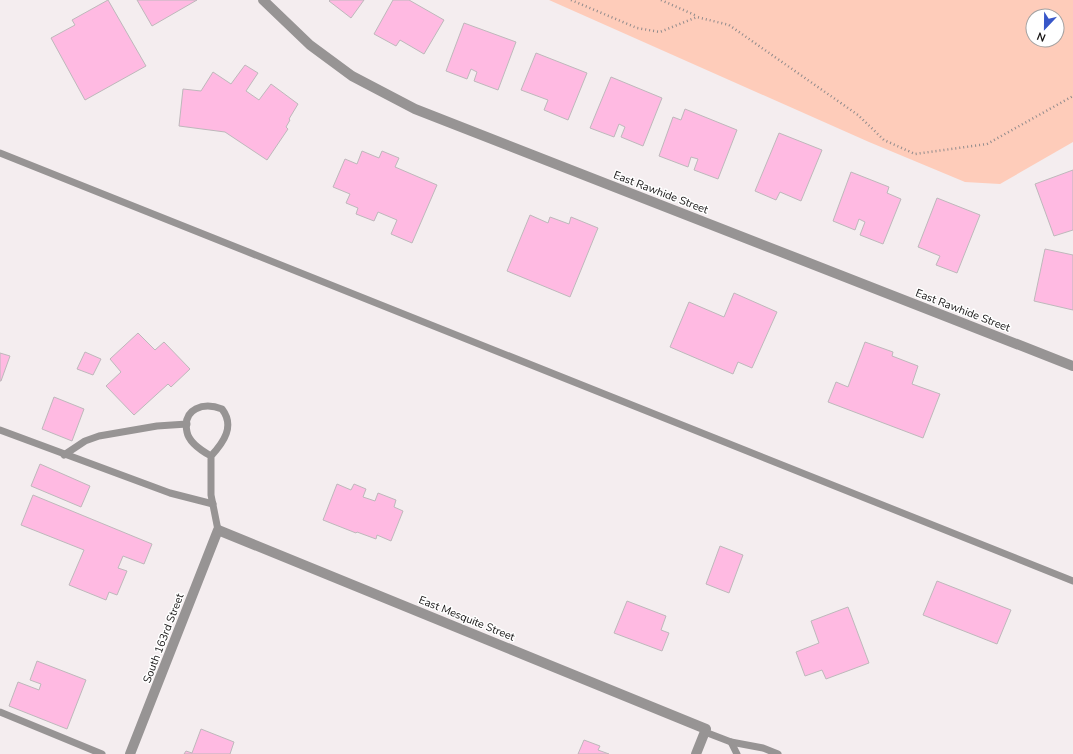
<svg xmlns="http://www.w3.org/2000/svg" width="1073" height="754" viewBox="0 0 1073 754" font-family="'Nunito Sans',sans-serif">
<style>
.green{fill:#feccba;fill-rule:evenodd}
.building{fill:#ffbae2;stroke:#beb8bb}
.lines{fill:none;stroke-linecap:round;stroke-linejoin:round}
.path{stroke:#908b8c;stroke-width:2.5;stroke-dasharray:1 3;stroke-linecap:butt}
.service{stroke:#979494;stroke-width:7}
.minor{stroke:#979494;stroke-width:10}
.labels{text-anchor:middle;stroke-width:3;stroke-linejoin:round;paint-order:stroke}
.street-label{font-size:11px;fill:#161414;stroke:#fff}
</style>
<rect width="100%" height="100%" fill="#f4edef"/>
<path class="green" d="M549 0H1073V142L1000 184 965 182 869 142ZM1033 16H1057V40H1033Z"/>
<g class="building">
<polygon points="108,0 146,66 85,100 51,38 75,25 72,20"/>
<polygon points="137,0 197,0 152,26"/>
<polygon points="330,0 364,0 351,18 329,1"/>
<polygon points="393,0 409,0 444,20 424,54 400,40 396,46 374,34"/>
<polygon points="464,23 516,42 498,90 474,81 477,72 471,69 467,79 446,71"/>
<polygon points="536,53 587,73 568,120 544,110 548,100 521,90"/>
<polygon points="245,65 258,73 246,91 259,100 271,84 298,104 289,119 290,120 286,127 288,129 267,160 225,132 179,126 183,89 201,91 213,72 231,84"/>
<polygon points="611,77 662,98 643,146 621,137 625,127 619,124 614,137 590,128"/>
<polygon points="685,109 737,130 718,179 694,170 698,159 691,157 688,167 659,156 673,117 681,120"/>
<polygon points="779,133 822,150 801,201 780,192 776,200 755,191"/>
<polygon points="362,151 379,158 382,151 399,158 395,167 437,185 412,243 391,234 397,220 378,212 374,221 356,214 358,208 346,203 350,194 333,187 345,159 357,164"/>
<polygon points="1073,170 1073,230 1054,236 1035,184"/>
<polygon points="851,172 889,187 887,193 901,199 883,244 860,235 865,222 859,219 855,230 833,221"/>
<polygon points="937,198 980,215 957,273 936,265 940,256 918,247"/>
<polygon points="530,215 548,223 550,217 569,224 571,217 598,228 570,297 507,271"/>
<polygon points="1045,249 1073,255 1073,310 1034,301"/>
<polygon points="734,293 777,312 752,368 738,362 733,374 670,347 689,302 724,317"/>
<polygon points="138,333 155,350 164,342 190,369 171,387 168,384 134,415 106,386 121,372 110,359"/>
<polygon points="865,342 893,352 892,356 918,366 912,384 940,394 923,438 828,402 836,382 848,387"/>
<polygon points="85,352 101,359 93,375 77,369"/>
<polygon points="0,353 10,356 1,381 0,381"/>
<polygon points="54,397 84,409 72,441 42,429"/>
<polygon points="40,464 90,486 81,507 31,486"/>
<polygon points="337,484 351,490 354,484 366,489 363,497 375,501 378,493 396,500 394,507 403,511 391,541 377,535 376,539 357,532 356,533 323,520"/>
<polygon points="33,495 152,544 144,564 123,556 118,568 127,571 117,595 109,592 106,600 69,585 84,550 21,525"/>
<polygon points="720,546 743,555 729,593 706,584"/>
<polygon points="937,581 1011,610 997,644 923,615"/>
<polygon points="627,601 666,616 661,630 669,633 662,651 614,633"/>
<polygon points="848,607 869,663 826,679 822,670 805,676 796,652 819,643 811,621"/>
<polygon points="37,661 86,680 67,729 9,706 18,682 39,690 41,684 30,680"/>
<polygon points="201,729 234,742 230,754 184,754 186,751 192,753"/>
<polygon points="584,740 600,746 598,750 609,754 578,754"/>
</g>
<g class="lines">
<g class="path">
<polyline points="571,0 637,28 660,32 697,17 729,25 858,115 884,140 915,154 987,144 1073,96"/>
<polyline points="661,0 697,16"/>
</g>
<g class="service">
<polyline points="0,153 1073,581"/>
<polyline points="0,430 170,493 213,504"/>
<polyline points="64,455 85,441 99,436 157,426 187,424"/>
<path d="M211 456C202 451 189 443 187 432 182 408 204 402 222 409 235 426 224 442 211 456V495L218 530"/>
<polyline points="0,712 102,754"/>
<polyline points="705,732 731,742 737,754"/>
<polyline points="731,742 763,748 778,754"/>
</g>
<g class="minor">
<polyline points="263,0 310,45 352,76 415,109 1073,366"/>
<polyline points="130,754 218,530 706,729 696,754"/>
</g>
</g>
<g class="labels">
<g class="street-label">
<text transform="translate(661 192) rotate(21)" y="4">East Rawhide Street</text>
<text transform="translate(963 310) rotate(21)" y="4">East Rawhide Street</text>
<text transform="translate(467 618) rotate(22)" y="4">East Mesquite Street</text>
<text transform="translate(163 638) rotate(-69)" y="4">South 163rd Street</text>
</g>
</g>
<g transform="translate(1045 28) rotate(202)"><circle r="19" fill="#ffffff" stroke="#a2a1a1"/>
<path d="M0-3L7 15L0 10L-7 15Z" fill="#3756c8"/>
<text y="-6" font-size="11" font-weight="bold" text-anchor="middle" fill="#161414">N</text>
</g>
</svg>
